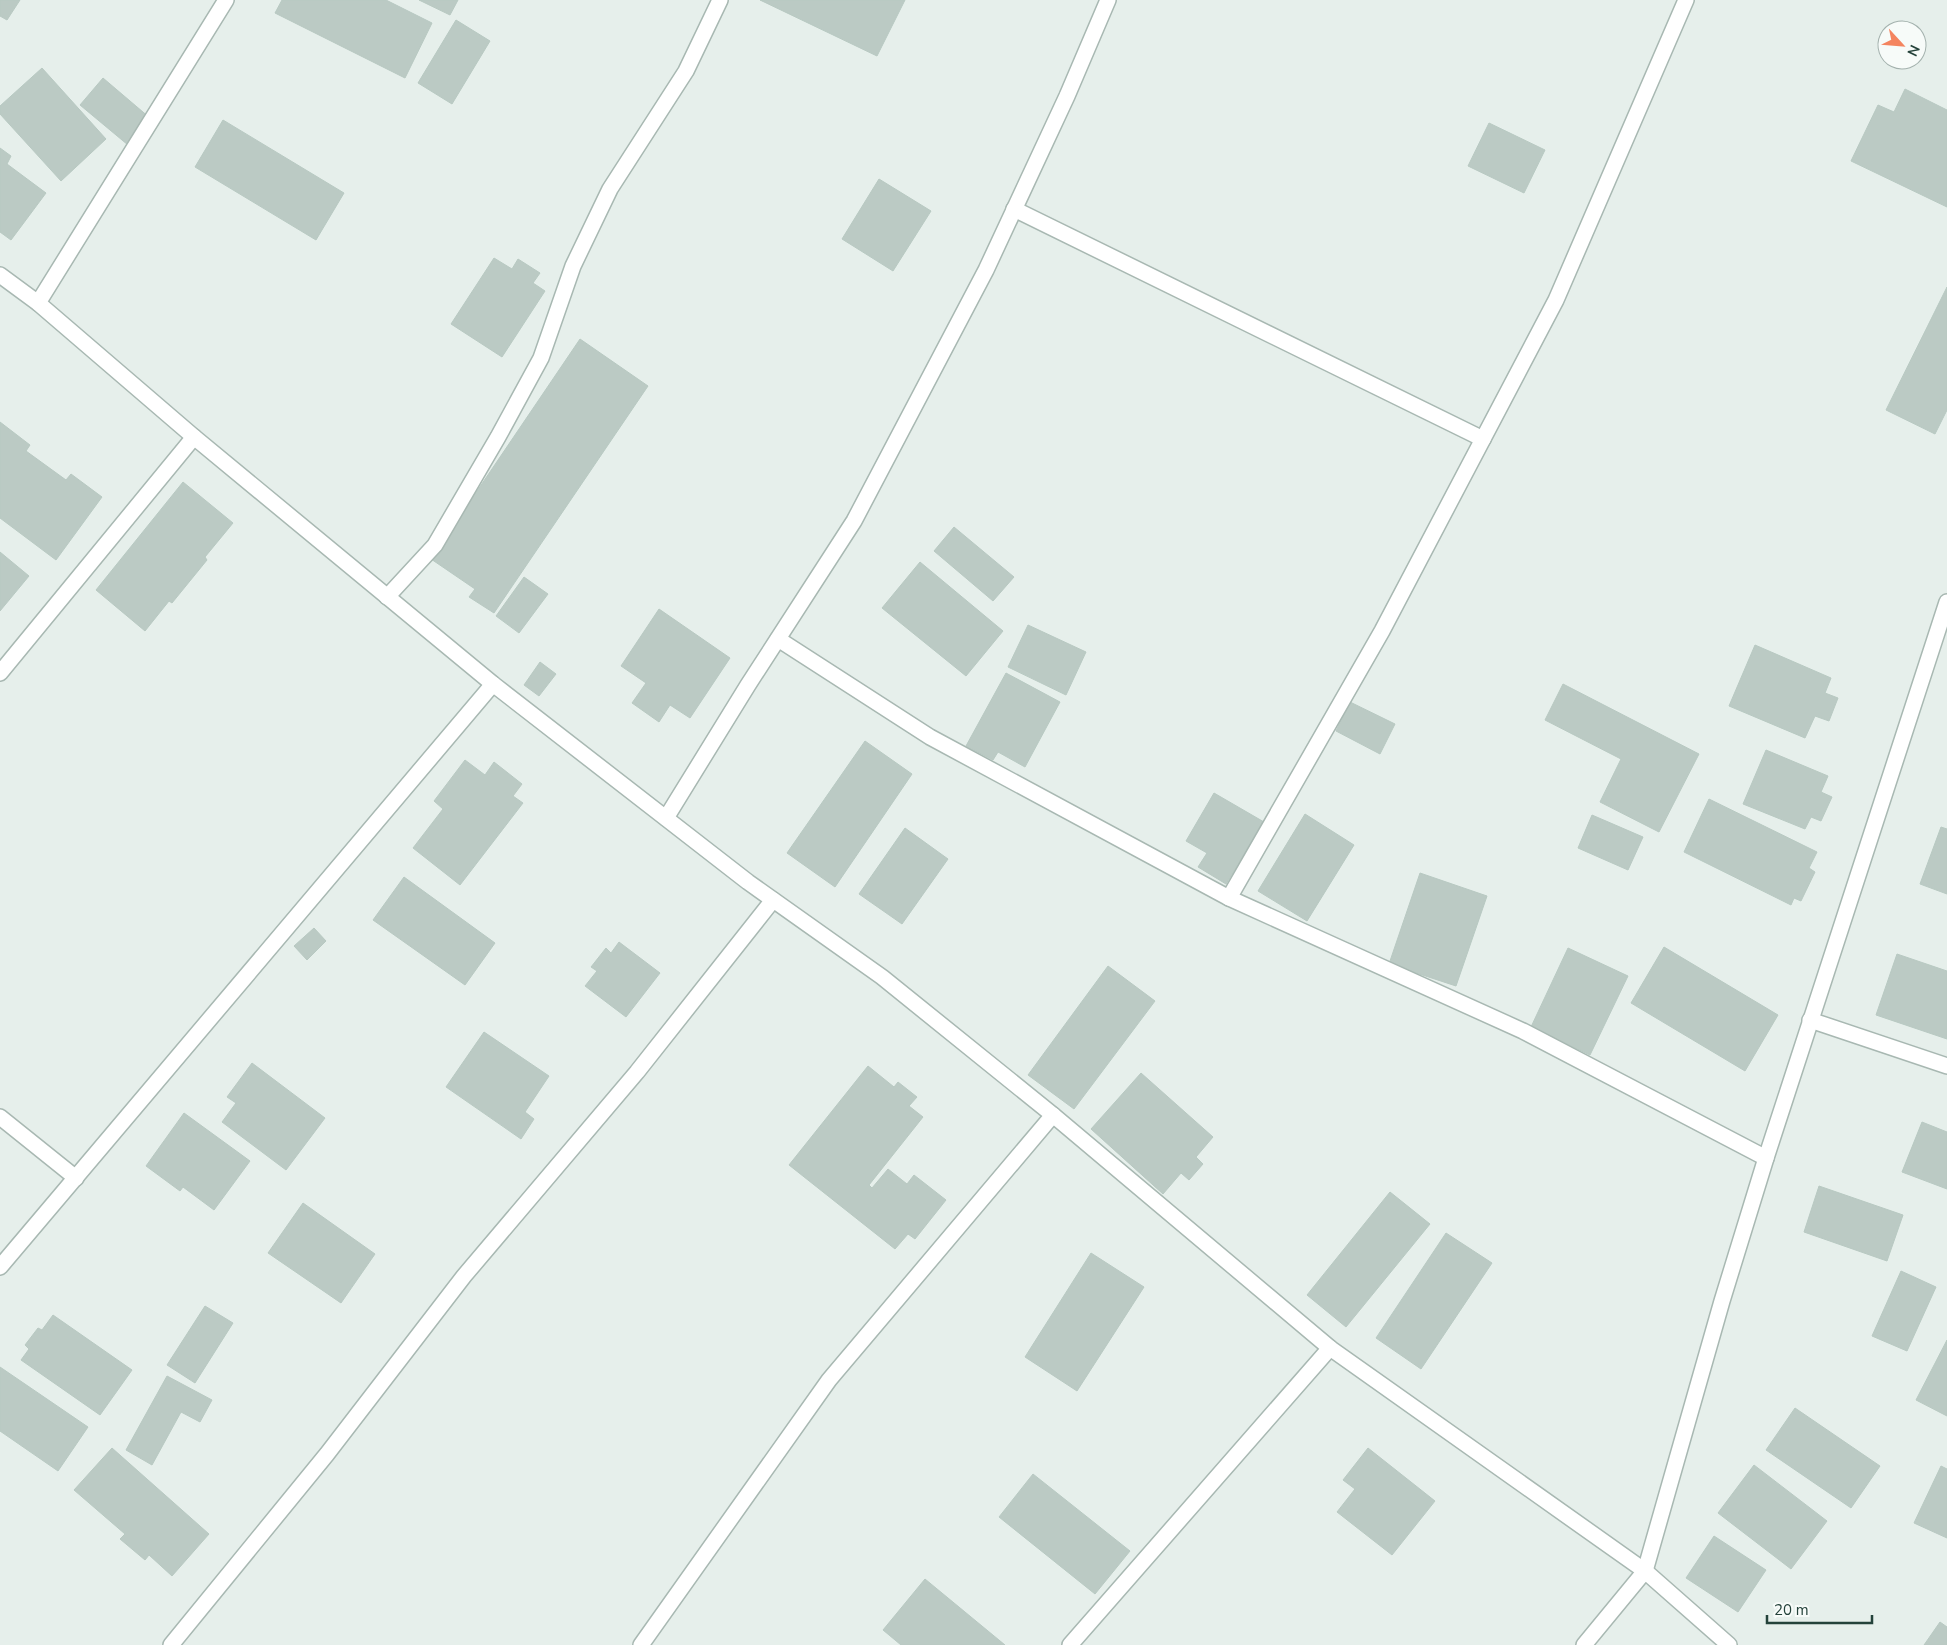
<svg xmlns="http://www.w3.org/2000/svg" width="1947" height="1645" viewBox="0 0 1947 1645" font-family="'Nunito Sans',sans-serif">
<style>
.building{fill:#bbcac4;stroke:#b8c9c2}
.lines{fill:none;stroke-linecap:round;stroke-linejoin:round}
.minor-casing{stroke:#a8b8b2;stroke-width:18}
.minor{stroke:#fff;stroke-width:15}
</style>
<rect width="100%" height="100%" fill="#e6efeb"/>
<g class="building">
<polygon points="0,0 20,0 7,20 0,16"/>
<polygon points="282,0 386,0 432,23 405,78 275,13"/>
<polygon points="419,0 458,0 450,15"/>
<polygon points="760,0 905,0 877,56"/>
<polygon points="456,20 490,41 452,104 418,83"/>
<polygon points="42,68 106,139 61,181 0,114 0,106"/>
<polygon points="103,78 150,118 128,145 80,105"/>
<polygon points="1905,89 1947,110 1947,207 1851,161 1878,105 1894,112"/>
<polygon points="223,120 344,193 316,240 195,167"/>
<polygon points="1489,123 1545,150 1524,193 1468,166"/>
<polygon points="0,148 11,156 7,164 46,193 11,240 0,232"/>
<polygon points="879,179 931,211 893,271 842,239"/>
<polygon points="494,258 512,269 518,259 540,273 533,283 545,291 502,357 451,324"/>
<polygon points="1947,287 1947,410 1935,434 1886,410"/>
<polygon points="580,339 648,386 494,613 469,597 475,589 431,559"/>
<polygon points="0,422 30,445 26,451 66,480 71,474 102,497 56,560 0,518"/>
<polygon points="183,482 233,523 205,557 207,560 172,603 169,601 145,631 96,590"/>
<polygon points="954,527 1014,577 993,601 934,551"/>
<polygon points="0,552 29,576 0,611"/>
<polygon points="920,562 1003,631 966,676 882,608"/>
<polygon points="524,577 548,594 519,633 496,616"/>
<polygon points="659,609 730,658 690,718 670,705 659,722 632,703 646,683 621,666"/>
<polygon points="1028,625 1086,652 1066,695 1008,667"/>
<polygon points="1755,645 1831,678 1825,693 1838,698 1829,721 1815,716 1805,738 1729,706"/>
<polygon points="540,662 556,674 539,696 524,685"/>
<polygon points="1006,673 1060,702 1025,767 998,752 993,760 966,746"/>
<polygon points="1563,684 1699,754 1659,832 1600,802 1621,759 1545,720"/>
<polygon points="1350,702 1395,724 1380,754 1336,731"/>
<polygon points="865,741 912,774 835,887 787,853"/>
<polygon points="1766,750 1828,776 1821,792 1832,797 1821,821 1811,817 1805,829 1743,804"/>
<polygon points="465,760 485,775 494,762 522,784 513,796 523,803 460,885 413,848 443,809 434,801"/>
<polygon points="1214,793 1264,822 1226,884 1198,867 1207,853 1186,841"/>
<polygon points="1709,799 1817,852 1809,868 1815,872 1801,901 1794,898 1791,905 1684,852"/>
<polygon points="1305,814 1354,845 1307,921 1258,891"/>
<polygon points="1592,815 1643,837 1628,870 1578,848"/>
<polygon points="1941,827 1947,829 1947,894 1920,884"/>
<polygon points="905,828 948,859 902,924 859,894"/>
<polygon points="1420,873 1487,896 1456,986 1389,964"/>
<polygon points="404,877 495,943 465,985 373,920"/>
<polygon points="314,928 326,941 307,960 294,946"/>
<polygon points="619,942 660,973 626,1017 585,986 597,971 591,967 606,948 611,953"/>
<polygon points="1664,947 1778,1015 1745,1071 1631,1003"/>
<polygon points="1568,948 1628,976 1590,1055 1531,1027"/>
<polygon points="1897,954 1947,971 1947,1039 1876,1015"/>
<polygon points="1108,966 1155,1001 1074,1109 1028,1075"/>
<polygon points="484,1032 549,1076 525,1112 534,1119 521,1139 446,1087"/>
<polygon points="252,1063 325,1118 286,1170 222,1122 236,1103 227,1097"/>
<polygon points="868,1066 894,1087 898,1082 917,1097 909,1106 923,1117 869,1185 872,1188 888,1169 907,1184 914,1175 946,1200 915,1239 908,1234 895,1249 789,1165"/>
<polygon points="1141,1073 1213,1137 1196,1157 1203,1164 1189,1180 1181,1173 1163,1194 1091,1129"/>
<polygon points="184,1113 250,1161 214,1210 183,1187 180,1191 146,1166"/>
<polygon points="1922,1122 1947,1132 1947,1189 1902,1172"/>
<polygon points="1819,1186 1903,1215 1887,1261 1804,1232"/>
<polygon points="1390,1192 1430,1224 1346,1327 1307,1295"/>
<polygon points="303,1203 375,1254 341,1303 268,1253"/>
<polygon points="1446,1233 1492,1263 1421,1369 1376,1338"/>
<polygon points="1091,1253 1144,1287 1077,1391 1025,1357"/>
<polygon points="1901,1271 1936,1287 1907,1351 1872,1336"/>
<polygon points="205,1306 233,1323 195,1383 167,1365"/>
<polygon points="53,1315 132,1370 100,1415 21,1360 29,1349 25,1345 38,1328 42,1330"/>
<polygon points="1947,1340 1947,1416 1916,1400"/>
<polygon points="0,1367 88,1427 58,1471 0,1431"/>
<polygon points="167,1376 212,1400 200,1422 181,1412 152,1465 126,1450"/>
<polygon points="1795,1408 1880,1466 1851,1508 1766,1450"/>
<polygon points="112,1448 209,1534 172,1576 149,1555 145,1560 120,1539 125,1534 74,1490"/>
<polygon points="1368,1448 1435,1501 1392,1555 1337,1512 1355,1489 1343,1480"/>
<polygon points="1754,1465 1827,1521 1791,1569 1718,1513"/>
<polygon points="1941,1466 1947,1469 1947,1538 1914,1523"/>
<polygon points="1033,1474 1130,1551 1095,1594 999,1517"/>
<polygon points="1714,1536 1766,1570 1738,1612 1686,1578"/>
<polygon points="925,1579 1005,1645 901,1645 883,1630"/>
<polygon points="1940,1622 1947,1627 1947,1645 1924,1645"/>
</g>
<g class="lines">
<g class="minor-casing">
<g id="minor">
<polyline points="1014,209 1483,439"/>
<polyline points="0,275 38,303 194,437 493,684 748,882 882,977 1053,1115 1330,1348 1645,1571 1729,1645"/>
<polyline points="38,303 226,0"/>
<polyline points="387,597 435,545 498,437 541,358 573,266 610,189 686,71 720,0"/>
<polyline points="778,639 930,737 1229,898 1523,1031 1766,1158"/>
<polyline points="0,673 194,437"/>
<polyline points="666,818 748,685 854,521 986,270 1067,96 1108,0"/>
<polyline points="1229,898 1382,631 1556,300 1686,0"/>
<polyline points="1810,1020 1947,1066"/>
<polyline points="0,1117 76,1178"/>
<polyline points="0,1267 493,684"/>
<polyline points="171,1645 327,1454 464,1276 637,1072 773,900"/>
<polyline points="641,1645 829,1380 1053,1115"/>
<polyline points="1070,1645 1330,1348"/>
<polyline points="1584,1645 1645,1571 1722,1301 1766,1158 1947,602"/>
</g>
</g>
<use href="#minor" class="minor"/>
</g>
<g transform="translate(1902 45) rotate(116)"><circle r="24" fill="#f7fbf9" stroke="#a3b1ad"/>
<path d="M0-4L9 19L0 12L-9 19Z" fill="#f4845f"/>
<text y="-8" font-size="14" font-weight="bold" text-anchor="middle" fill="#24423a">N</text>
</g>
<path d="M1767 1615v8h105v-8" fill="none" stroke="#24423a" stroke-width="2.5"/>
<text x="1774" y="1615" font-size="15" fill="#24423a" stroke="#f7fbf9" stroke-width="4" paint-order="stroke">20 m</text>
</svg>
